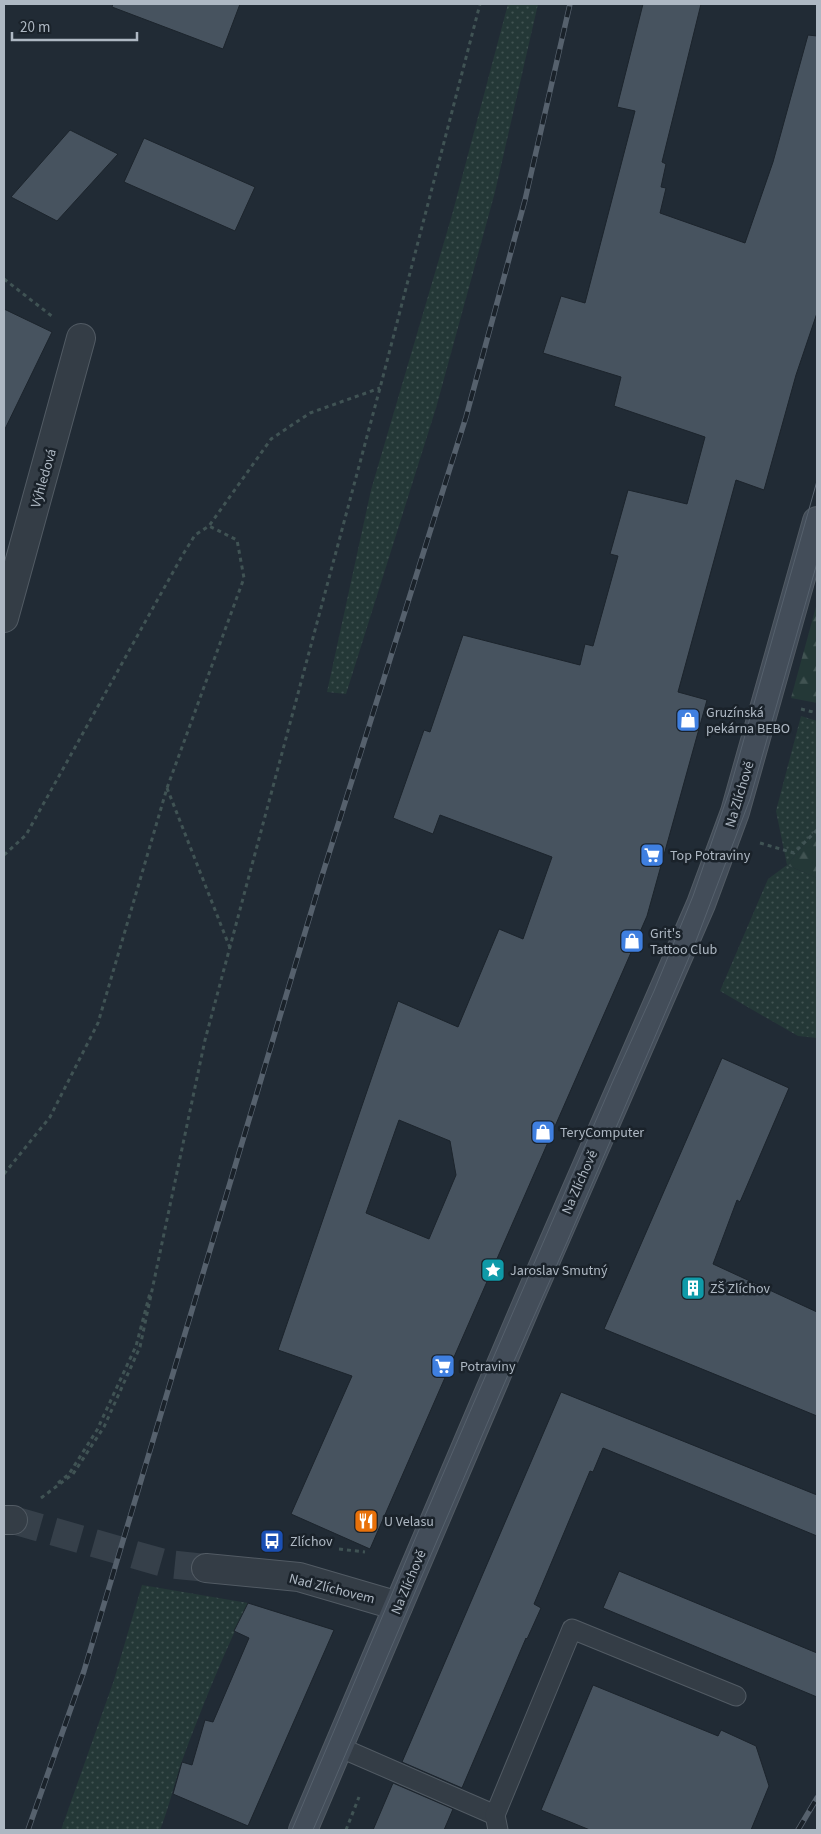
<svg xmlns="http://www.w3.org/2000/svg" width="821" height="1834" viewBox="0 0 821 1834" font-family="'Source Sans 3',sans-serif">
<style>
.grass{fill:url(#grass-dots)}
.forest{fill:url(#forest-firs)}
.building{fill:#47535f;stroke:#1c242c;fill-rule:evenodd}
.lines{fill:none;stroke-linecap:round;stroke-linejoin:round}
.street-tunnel{stroke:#36404a;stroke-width:28;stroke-dasharray:28 14;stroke-linecap:butt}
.lane-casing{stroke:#525b64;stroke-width:21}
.street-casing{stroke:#525b64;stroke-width:30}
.secondary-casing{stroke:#525b64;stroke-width:30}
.path{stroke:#405354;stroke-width:3;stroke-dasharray:4 4;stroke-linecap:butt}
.lane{stroke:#343d46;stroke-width:19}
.street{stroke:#343d46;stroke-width:28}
.secondary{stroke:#434d59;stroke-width:28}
.tram{stroke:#56616d;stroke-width:1}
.rail-casing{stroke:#56616d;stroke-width:5.5}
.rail{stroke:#1a222a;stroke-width:4;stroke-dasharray:11;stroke-linecap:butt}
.labels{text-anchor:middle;stroke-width:5;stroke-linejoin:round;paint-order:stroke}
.street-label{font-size:14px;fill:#aeb8c3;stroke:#1a222a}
.poi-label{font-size:14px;fill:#aeb8c3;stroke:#1a222a;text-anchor:start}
</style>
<defs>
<pattern id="grass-dots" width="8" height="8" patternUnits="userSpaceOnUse" patternTransform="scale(1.25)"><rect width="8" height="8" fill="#243837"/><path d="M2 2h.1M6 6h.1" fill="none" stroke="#415352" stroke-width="1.8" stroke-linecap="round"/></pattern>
<pattern id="forest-firs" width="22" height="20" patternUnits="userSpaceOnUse" patternTransform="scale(1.25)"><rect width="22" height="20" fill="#243837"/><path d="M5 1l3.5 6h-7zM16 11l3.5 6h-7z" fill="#415352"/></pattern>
</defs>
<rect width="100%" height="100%" fill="#212b35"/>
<g class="grass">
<polygon points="508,4 538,4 495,192 436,408 346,694 327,692 371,490 452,215"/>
<polygon points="801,716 817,721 817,829 787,865 817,878 817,1038 798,1036 720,991 768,879 787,865 776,811"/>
<path d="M142 1585 248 1603C224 1653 201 1709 182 1761 174 1784 169 1808 160 1830H61L114 1680Z"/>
</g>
<g class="forest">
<polygon points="817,603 817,703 791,698"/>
<polygon points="817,829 817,878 787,865"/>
</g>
<g class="building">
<polygon points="113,4 240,4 223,49 112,7"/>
<path d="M643 4H701L662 162 666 164 661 187 666 188 660 213 745 243 773 162 808 35 817 36V313L796 375 764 490 736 480 678 692 707 700 647 916 370 1549 291 1514 352 1376 278 1350 398 1001 458 1027 499 929 523 939 552 857 440 815 433 834 393 818 424 730 430 732 463 635 580 665 585 644 593 646 618 556 610 554 628 490 687 504 705 437 614 406 621 377 543 353 561 296 585 303 635 111 617 107ZM399 1120 450 1141 456 1175 429 1239 366 1213Z"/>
<polygon points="70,130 118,154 57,221 11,197"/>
<polygon points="144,138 255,187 235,231 124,182"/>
<polygon points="4,309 52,332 4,431"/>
<polygon points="722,1058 789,1088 740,1202 737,1200 713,1264 817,1312 817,1416 604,1329"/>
<polygon points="561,1392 817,1495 817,1536 603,1448 593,1472 590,1471 534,1604 541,1608 527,1639 526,1638 462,1788 402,1762"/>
<polygon points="619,1571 817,1653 817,1697 603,1608"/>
<polygon points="248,1603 334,1630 248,1826 173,1794 182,1762 192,1765 205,1720 213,1722 249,1638 234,1631"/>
<polygon points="593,1685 718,1736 721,1730 756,1746 769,1786 751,1830 590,1830 541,1810"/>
<polygon points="393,1783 453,1809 444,1830 373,1830"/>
</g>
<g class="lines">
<polyline class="street-tunnel" points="13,1520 167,1564 206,1568"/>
<g class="lane-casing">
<g id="lane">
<polyline points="339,1747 495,1815"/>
<polyline points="498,1830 495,1815 572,1629 736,1696"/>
</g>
</g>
<g class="street-casing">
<g id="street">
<polyline points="4,618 81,338"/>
<polyline points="4,1520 13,1520"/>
<polyline points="206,1568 299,1577 398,1606"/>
</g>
</g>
<g class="secondary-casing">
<polyline id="secondary" points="303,1830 528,1301 701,904 735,812 817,521"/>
</g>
<g class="path">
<polyline points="4,279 53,317"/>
<polyline points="801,709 817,713"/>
<polyline points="167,788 230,948"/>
<polyline points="760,843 794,853 817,830"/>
<polyline points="4,855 26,835 182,556 195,535 209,526 271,439 310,413 380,388"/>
<polyline points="4,1174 50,1117 98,1023 167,788 244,578 237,540 209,526"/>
<polyline points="58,1483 69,1474 97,1430 136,1346 150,1293"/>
<polyline points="41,1498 73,1474 104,1427 140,1347 205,1040 380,388 480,4"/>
<polyline points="339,1549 365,1552"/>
<polyline points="346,1830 359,1797"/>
</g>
<use href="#lane" class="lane"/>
<use href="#street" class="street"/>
<use href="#secondary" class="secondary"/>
<g class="tram">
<polyline points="292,1830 421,1525 613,1081 654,991 693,896 729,792 817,481"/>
<polyline points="313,1830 511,1368 567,1242 696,941 750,799 817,563"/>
</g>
<g class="rail-casing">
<g id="rail">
<polyline points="28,1830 84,1671 321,879 466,417 525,200 570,4"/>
<polyline points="798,1830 817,1798"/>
</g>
</g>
<use href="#rail" class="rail"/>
</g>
<defs>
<g id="shop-square" transform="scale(1.25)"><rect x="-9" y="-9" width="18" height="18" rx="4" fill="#3f7fe0" stroke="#1a222a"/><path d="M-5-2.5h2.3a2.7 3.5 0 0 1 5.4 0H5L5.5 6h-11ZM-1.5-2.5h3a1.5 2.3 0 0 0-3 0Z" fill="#fff"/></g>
<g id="supermarket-square" transform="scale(1.25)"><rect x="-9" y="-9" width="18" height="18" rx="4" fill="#3f7fe0" stroke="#1a222a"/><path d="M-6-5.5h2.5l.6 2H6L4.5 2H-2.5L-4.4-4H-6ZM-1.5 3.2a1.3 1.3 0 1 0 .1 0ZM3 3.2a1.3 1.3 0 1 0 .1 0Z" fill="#fff"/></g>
<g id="sight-square" transform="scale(1.25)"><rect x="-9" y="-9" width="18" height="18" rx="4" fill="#0f9aa8" stroke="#1a222a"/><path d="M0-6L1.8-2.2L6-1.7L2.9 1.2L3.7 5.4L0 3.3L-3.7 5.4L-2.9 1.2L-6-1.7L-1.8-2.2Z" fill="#fff"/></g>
<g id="building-square" transform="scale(1.25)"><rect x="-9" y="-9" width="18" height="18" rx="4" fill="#0f9aa8" stroke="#1a222a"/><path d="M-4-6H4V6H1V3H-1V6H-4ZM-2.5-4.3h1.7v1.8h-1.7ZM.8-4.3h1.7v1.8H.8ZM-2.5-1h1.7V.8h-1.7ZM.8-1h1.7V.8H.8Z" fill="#fff"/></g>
<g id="restaurant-square" transform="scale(1.25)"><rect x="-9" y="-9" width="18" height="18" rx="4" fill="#e8710a" stroke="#1a222a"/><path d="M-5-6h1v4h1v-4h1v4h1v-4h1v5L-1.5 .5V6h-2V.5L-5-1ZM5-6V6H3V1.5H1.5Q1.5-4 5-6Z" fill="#fff"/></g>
<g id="bus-square" transform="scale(1.25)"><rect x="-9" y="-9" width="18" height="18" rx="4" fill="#1a4fb4" stroke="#1a222a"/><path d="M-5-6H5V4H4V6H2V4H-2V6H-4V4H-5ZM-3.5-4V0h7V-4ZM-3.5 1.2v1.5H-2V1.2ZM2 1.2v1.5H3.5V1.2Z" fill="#fff"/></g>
</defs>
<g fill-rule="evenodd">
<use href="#shop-square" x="688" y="720"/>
<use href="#supermarket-square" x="652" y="855"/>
<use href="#shop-square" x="632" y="941"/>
<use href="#shop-square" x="543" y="1132"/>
<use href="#sight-square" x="493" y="1270"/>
<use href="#building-square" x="693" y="1288"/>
<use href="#supermarket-square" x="443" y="1366"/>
<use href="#restaurant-square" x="366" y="1521"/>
<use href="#bus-square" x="272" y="1541"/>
</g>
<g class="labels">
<g class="street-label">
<text transform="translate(43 478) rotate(-74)" y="5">Výhledová</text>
<text transform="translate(739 794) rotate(-73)" y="5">Na Zlíchově</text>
<text transform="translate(579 1182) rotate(-66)" y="5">Na Zlíchově</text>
<text transform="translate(408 1582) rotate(-67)" y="5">Na Zlíchově</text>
<text transform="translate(332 1588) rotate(14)" y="5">Nad Zlíchovem</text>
</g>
<g class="poi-label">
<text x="706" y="717">Gruzínská<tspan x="706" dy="16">pekárna BEBO</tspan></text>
<text x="670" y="860">Top Potraviny</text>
<text x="650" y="938">Grit's<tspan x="650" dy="16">Tattoo Club</tspan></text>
<text x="560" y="1137">TeryComputer</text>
<text x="510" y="1275">Jaroslav Smutný</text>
<text x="710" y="1293">ZŠ Zlíchov</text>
<text x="460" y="1371">Potraviny</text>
<text x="384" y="1526">U Velasu</text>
<text x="290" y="1546">Zlíchov</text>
</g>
</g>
<rect width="821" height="1834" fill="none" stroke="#aeb8c3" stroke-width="10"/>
<path d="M12 32v8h125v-8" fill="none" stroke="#aeb8c3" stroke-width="2.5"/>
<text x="20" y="32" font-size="15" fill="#aeb8c3" stroke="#1a222a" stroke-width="4" paint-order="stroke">20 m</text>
</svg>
